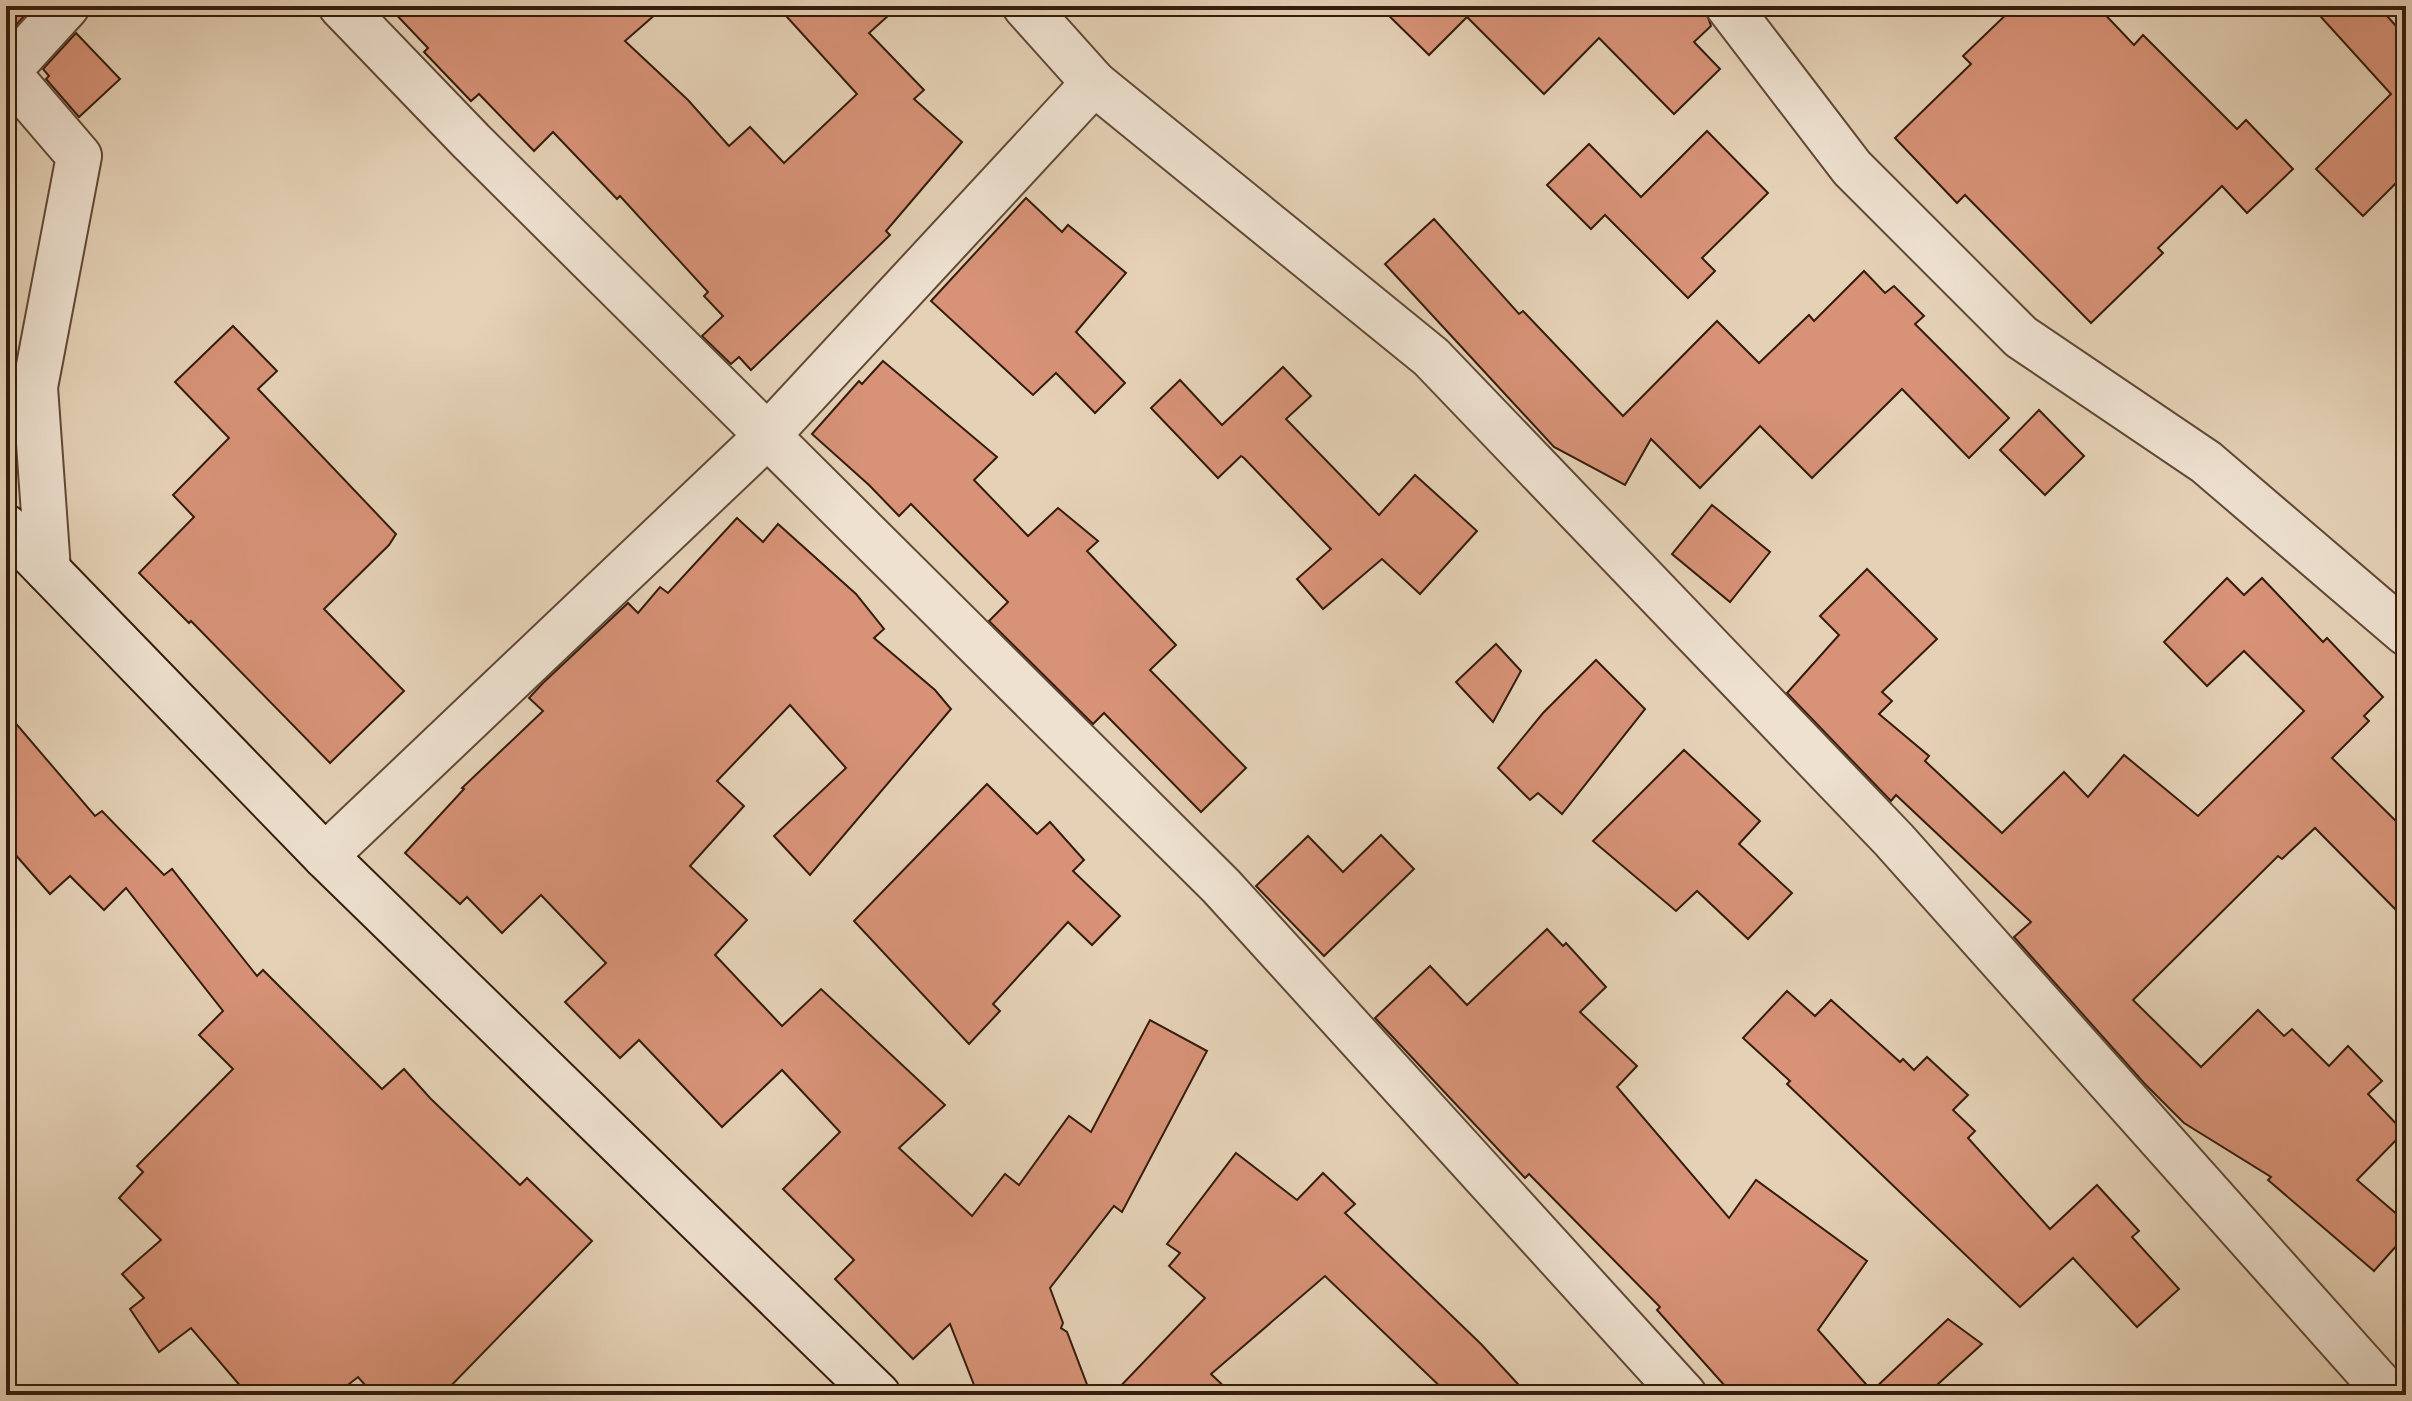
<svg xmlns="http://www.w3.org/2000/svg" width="2412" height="1401" viewBox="0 0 2412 1401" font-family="'IM FELL Double Pica',serif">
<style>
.building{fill:#d79277;stroke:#351c0c;stroke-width:2}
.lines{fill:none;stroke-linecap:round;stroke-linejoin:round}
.street-casing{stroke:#614936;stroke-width:48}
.secondary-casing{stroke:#351c0c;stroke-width:48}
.street{stroke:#eee1d0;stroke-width:44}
.secondary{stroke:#eee1d0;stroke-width:44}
</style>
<rect width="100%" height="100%" fill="#e5d1b6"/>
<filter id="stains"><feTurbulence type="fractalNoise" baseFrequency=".0025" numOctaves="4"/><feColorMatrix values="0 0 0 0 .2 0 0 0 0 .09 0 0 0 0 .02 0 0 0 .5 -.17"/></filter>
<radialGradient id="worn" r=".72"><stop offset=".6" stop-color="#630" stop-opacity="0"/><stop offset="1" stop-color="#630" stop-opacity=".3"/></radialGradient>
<g class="building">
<polygon points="6,6 33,6 10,32 6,27"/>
<polygon points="388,6 665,6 625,41 688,100 729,146 750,127 784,163 857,94 777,6 899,6 869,33 924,90 914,99 962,142 886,231 890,235 751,370 739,357 731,364 702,336 723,316 704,296 708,292 620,196 617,199 553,132 534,151 479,94 471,101 424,52 428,48"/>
<polygon points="1379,6 1704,6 1711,26 1694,42 1720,69 1674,114 1599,38 1544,94 1467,17 1429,55"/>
<polygon points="2015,6 2097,6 2134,45 2143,35 2237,129 2246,120 2293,169 2247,213 2222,186 2158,248 2163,253 2091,323 1965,195 1957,203 1895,138 1971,64 1963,56"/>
<polygon points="2311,6 2378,6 2406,37 2406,173 2363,216 2316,169 2391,94"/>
<polygon points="76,33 120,79 79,117 46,79 49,76 43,69"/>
<polygon points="1707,131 1768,193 1702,258 1715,271 1688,298 1605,215 1591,229 1547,185 1589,144 1641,197"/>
<polygon points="1026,198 1062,232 1068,225 1126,273 1076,332 1125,383 1095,413 1056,373 1033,395 931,301"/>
<polygon points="1434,219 1519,314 1523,311 1623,416 1717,321 1759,363 1809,315 1814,321 1864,271 1885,293 1894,286 1924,316 1915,324 2009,418 1969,458 1902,389 1812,478 1760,426 1700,488 1651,439 1625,485 1554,447 1385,264"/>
<polygon points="233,326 277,371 258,389 396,534 389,545 324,609 404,691 330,763 191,621 189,623 139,573 194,517 173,495 229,438 175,382"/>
<polygon points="883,361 997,457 974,480 1028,536 1058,508 1098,541 1087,551 1176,645 1150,670 1246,768 1201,812 1104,713 1093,724 989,621 1008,602 911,504 899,516 869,485 812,434 859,381 862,384"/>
<polygon points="1283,367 1311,396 1286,419 1379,515 1415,475 1477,531 1420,594 1382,559 1323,609 1297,579 1331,549 1244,458 1241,456 1218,478 1151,408 1180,380 1222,425"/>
<polygon points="2039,410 2084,456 2045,495 2000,450"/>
<polygon points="1712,505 1770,552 1730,602 1672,554"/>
<polygon points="737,518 763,542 778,524 856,594 884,629 874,638 935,690 951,709 810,875 774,836 846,768 790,705 717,781 744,806 690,866 747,920 715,955 782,1026 821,989 945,1105 899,1148 972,1216 1005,1174 1019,1185 1069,1116 1091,1132 1150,1020 1207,1051 1122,1212 1114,1206 1050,1288 1063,1323 1061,1328 1067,1332 1091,1395 978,1395 950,1324 913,1359 835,1279 854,1260 783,1189 840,1132 782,1070 722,1127 639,1040 620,1058 565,1002 606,963 541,895 502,933 467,897 460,904 405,853 464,789 462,788 543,711 529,698 543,683 628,603 638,613 660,587 668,593"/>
<polygon points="1867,569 1937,639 1882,692 1892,701 1879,714 1929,756 1925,761 2002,833 2064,772 2088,797 2124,755 2198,816 2304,711 2244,651 2207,686 2164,642 2227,578 2244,595 2262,578 2323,642 2327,638 2383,697 2364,716 2369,721 2332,758 2406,831 2406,920 2315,828 2282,859 2278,856 2133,1000 2201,1067 2258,1010 2284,1036 2292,1029 2329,1066 2348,1046 2382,1081 2368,1094 2404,1132 2357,1180 2406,1222 2406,1235 2374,1271 2268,1180 2271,1177 2184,1123 2144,1083 2014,937 2031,922 1896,795 1891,801 1787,693 1839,635 1820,616"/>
<polygon points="1496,644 1521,671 1493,722 1456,682"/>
<polygon points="1596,660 1645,709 1562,814 1538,793 1530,800 1498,768 1543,713"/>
<polygon points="6,712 95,816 102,811 164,875 172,869 257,976 263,970 382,1089 404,1069 430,1098 520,1185 527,1178 592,1241 442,1395 374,1395 358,1377 335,1395 248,1395 191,1328 159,1352 130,1309 144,1298 122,1274 161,1240 119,1198 143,1172 137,1166 233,1069 199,1035 223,1011 126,888 104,910 70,876 50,894 6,844"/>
<polygon points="1684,750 1760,821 1739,844 1792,893 1748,939 1697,891 1676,911 1593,841"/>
<polygon points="987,784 1037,834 1050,822 1084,860 1073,871 1120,916 1092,945 1068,922 993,1004 1000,1011 969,1044 854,921"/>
<polygon points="1381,835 1414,869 1324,956 1256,886 1308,836 1343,872"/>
<polygon points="1547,929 1563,946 1566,943 1606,987 1580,1012 1637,1066 1617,1087 1729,1218 1756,1180 1867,1261 1818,1330 1872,1391 1948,1319 1982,1344 1926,1395 1733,1395 1657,1310 1660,1307 1529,1174 1525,1178 1375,1018 1430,966 1467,1005"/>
<polygon points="1787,991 1815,1016 1831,1000 1900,1062 1903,1059 1914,1070 1927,1057 1968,1095 1953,1110 1975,1131 1968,1138 2050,1229 2097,1185 2139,1231 2132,1237 2179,1289 2137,1327 2073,1258 2020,1307 1787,1084 1790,1081 1743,1038"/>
<polygon points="1236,1153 1297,1200 1323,1173 1355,1204 1345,1213 1481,1344 1528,1395 1449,1395 1325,1276 1211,1374 1233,1395 1112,1395 1205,1298 1169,1266 1180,1253 1167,1244"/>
</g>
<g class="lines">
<g class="street-casing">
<g id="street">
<polyline points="341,6 471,141 1221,886 1684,1395"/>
<polyline points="1025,6 1094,83 1431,357 1894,840 2389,1395"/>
<polyline points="1728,6 1852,168 2021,337 2206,462 2406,633"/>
<polyline points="48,570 35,387 79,156 7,72 67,6"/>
<polyline points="325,856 767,436 1094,83"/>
</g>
</g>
<g class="secondary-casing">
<polyline id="secondary" points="6,527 325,856 878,1395"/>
</g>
<use href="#street" class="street"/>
<use href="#secondary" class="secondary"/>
</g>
<rect width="2412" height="1401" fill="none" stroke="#e5d1b6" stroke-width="32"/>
<rect x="8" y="8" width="2396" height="1385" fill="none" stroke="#351c0c" stroke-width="4"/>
<rect x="16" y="16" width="2380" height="1369" fill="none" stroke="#351c0c" stroke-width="2"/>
<rect width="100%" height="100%" filter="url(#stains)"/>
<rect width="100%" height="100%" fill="url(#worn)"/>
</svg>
